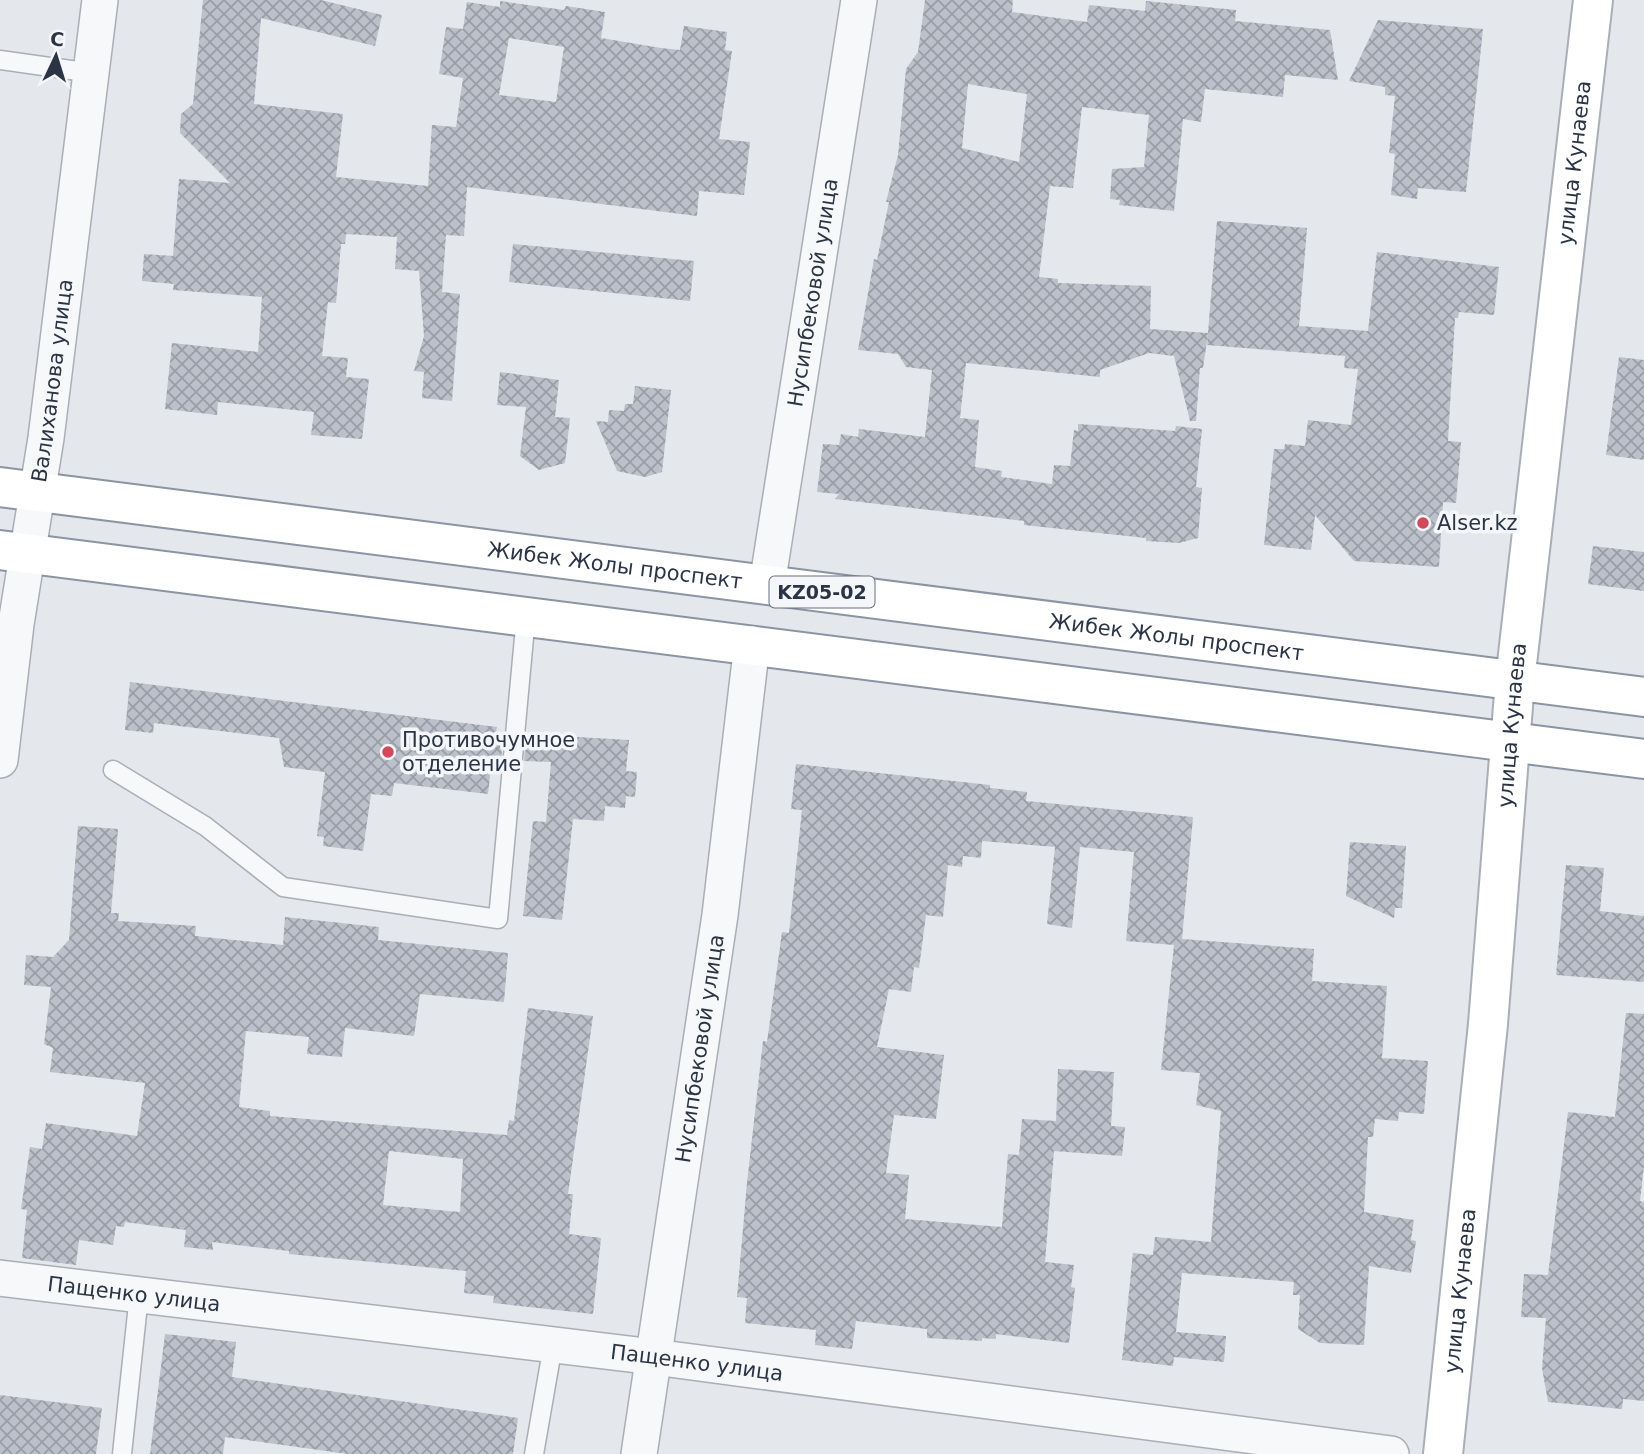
<svg xmlns="http://www.w3.org/2000/svg" width="1644" height="1454" viewBox="0 0 1644 1454" font-family="'DejaVu Sans',sans-serif">
<style>
.building{fill:url(#building-cross-hatch);fill-rule:evenodd}
.lines{fill:none;stroke-linecap:round;stroke-linejoin:round}
.service-casing{stroke:#a9aeb7;stroke-width:21}
.minor-casing{stroke:#a9aeb7;stroke-width:38}
.secondary-casing{stroke:#a9aeb7;stroke-width:42}
.trunk-casing{stroke:#8b94a3;stroke-width:42}
.service{stroke:#f7f8fa;stroke-width:18}
.minor{stroke:#f7f8fa;stroke-width:35}
.secondary{stroke:#fff;stroke-width:38}
.trunk{stroke:#fff;stroke-width:38}
.poi-dot{fill:#d1495b;stroke:#f4f6f9;stroke-width:2.5}
.labels{text-anchor:middle;stroke-width:7;stroke-linejoin:round;paint-order:stroke}
.shield{fill:#f4f6f9;stroke:#676e7b;stroke-width:2}
.shield-label{font-size:19px;font-weight:bold;fill:#2b3445}
.street-label{font-size:21px;fill:#2b3445;stroke:#f4f6f9}
.poi-label{font-size:21px;fill:#2b3445;stroke:#f4f6f9;text-anchor:start}
</style>
<defs>
<pattern id="building-cross-hatch" width="8" height="8" patternUnits="userSpaceOnUse" patternTransform="scale(1.75)"><rect width="8" height="8" fill="#bbc0ca"/><path d="M0 0l8 8M0 8l8-8" fill="none" stroke="#989da6"/></pattern>
</defs>
<rect width="100%" height="100%" fill="#e4e7ec"/>
<g class="building">
<path d="M203 0H321L382 15 375 46 261 18 254 104 343 114 336 177 428 186 432 125 456 127 463 78 439 74 446 27 463 29 467 2 500 7V1L564 10 566 6 605 12 601 38 661 48 680 50 684 26 727 32 725 50 732 51 719 139 750 142 744 195 699 191 697 216 467 187 464 236 446 235 442 292 460 294 452 401 422 398 424 372 414 371 424 336 419 271 395 269 397 237 346 234 345 244H341L336 303 328 302 322 356 348 358 346 377 369 379 362 439 311 435 314 412 218 402 217 415 165 409 172 343 258 352 262 297 173 290 174 284 142 281 144 254 173 256 179 179 230 183 180 133 181 114 193 104ZM509 38 564 47 556 102 499 95Z"/>
<path d="M925 0H1013L1012 12 1087 22 1089 5 1145 11 1146 1 1236 10 1235 21 1330 30 1338 80 1285 75 1283 97 1205 89 1201 122 1183 119 1174 211 1119 205 1120 200 1110 199 1112 169 1144 167 1149 115 1082 107 1073 188 1050 186 1039 277 1058 279V283L1151 286 1150 329 1208 333 1217 221 1307 228 1299 326 1368 331 1377 252 1499 267 1494 315 1459 312 1458 318H1455L1448 441 1461 442 1456 503 1443 502 1439 567 1354 561 1315 515 1311 550 1264 545 1274 449H1284L1285 444 1305 446 1308 420 1351 425 1358 369 1344 368 1345 356 1207 345 1208 334 1203 368H1200L1196 421H1190L1174 356 1149 353 1100 370V377L966 363 960 418 979 420 975 467 1002 471 1001 477 1052 484 1054 465 1070 466 1074 430 1078 431V424L1175 431 1176 426 1202 429 1196 487 1202 488 1198 538 1179 543 1146 541V538L1024 525V521L835 499 839 494 817 492 823 444 839 445 841 434 858 437 859 429 925 437 932 370 906 367 898 354 858 350 874 259 877 260 889 202H886L898 155 906 69 918 52ZM968 84 1027 94 1019 162 962 148Z"/>
<polygon points="1378,20 1483,29 1466,192 1418,188 1417,199 1391,195 1395,154 1389,153 1395,96 1385,95 1385,87 1349,81"/>
<polygon points="513,244 694,261 690,301 509,282"/>
<polygon points="1619,357 1644,360 1644,460 1606,455"/>
<polygon points="500,372 559,380 555,417 570,418 565,463 539,470 520,456 526,407 497,405"/>
<polygon points="635,386 671,390 662,472 645,477 617,471 596,421 608,422 609,410 624,411 625,404 633,404"/>
<polygon points="1593,546 1644,552 1644,591 1588,584"/>
<polygon points="130,682 497,727 496,732 504,733 501,760 492,759 488,794 394,783 392,796 371,794 363,851 323,846 324,837 317,836 325,772 284,767 279,738 154,723 153,733 125,730"/>
<polygon points="526,734 629,740 626,771 637,772 635,797 626,796 625,808 605,806 604,821 573,819 562,920 523,916 533,821 546,822 551,762 524,761"/>
<polygon points="796,764 990,785 990,788 1027,792 1026,801 1193,817 1182,939 1314,949 1312,981 1387,986 1382,1058 1428,1061 1424,1114 1399,1112 1398,1121 1375,1119 1373,1137 1368,1137 1364,1212 1414,1220 1411,1240 1416,1241 1411,1273 1369,1266 1364,1345 1320,1343 1298,1329 1300,1295 1293,1295 1294,1282 1182,1273 1176,1332 1226,1336 1224,1362 1174,1357 1173,1366 1122,1360 1133,1253 1153,1255 1155,1237 1211,1242 1221,1111 1196,1105 1200,1073 1161,1070 1174,945 1126,941 1134,852 1080,847 1072,928 1047,924 1055,847 982,841 981,858 963,856 962,867 948,865 943,917 926,915 919,968 914,967 911,992 889,989 877,1047 944,1055 936,1119 894,1115 886,1173 909,1175 905,1219 1002,1227 1008,1154 1019,1155 1022,1119 1056,1121 1058,1069 1114,1072 1111,1126 1125,1127 1122,1156 1054,1151 1045,1262 1074,1265 1071,1287 1075,1288 1069,1343 996,1334 996,1339 982,1338 982,1341 927,1338 927,1329 856,1321 852,1349 815,1345 816,1330 745,1323 747,1298 737,1297 747,1183 763,1041 767,1042 782,932 789,933 802,810 791,809"/>
<path d="M78 826 118 829 111 913H119L118 921 196 926 195 936 283 945 285 917 379 927 378 940 508 953 504 1002 420 994 414 1036 345 1028 342 1057 307 1054 309 1037 246 1031 239 1107 270 1111V1116L507 1135 509 1120 514 1121 528 1008 593 1016 568 1194H573L569 1234 601 1238 593 1314 493 1303 494 1296 464 1293 466 1271 289 1254V1251L212 1242 213 1250 184 1247 186 1230 125 1222 124 1227 116 1226 113 1245 79 1240 76 1265 22 1258 27 1210 21 1209 30 1147 42 1149 46 1123 137 1136 145 1083 50 1072 53 1048 44 1044 51 987 24 985 26 955 53 957 69 940ZM389 1151 463 1159 460 1212 383 1205Z"/>
<polygon points="1350,842 1406,846 1402,908 1395,908 1394,918 1346,896"/>
<polygon points="1566,865 1604,868 1600,911 1644,916 1644,982 1556,975"/>
<polygon points="1626,1013 1644,1014 1644,1166 1640,1201 1644,1202 1644,1401 1623,1399 1622,1409 1548,1402 1542,1368 1546,1318 1521,1317 1524,1274 1548,1275 1568,1112 1615,1117"/>
<polygon points="165,1334 236,1342 232,1377 518,1418 513,1454 348,1454 225,1437 223,1454 150,1454"/>
<polygon points="0,1395 102,1408 96,1454 0,1454"/>
</g>
<g class="lines">
<g class="service-casing">
<g id="service">
<polyline points="0,60 92,73"/>
<polyline points="113,770 205,826 283,887 498,919 526,616"/>
<polyline points="122,1454 139,1295"/>
<polyline points="534,1454 553,1345"/>
</g>
</g>
<g class="minor-casing">
<g id="minor">
<path id="s1" d="M767 585 859 0"/>
<path id="s2" d="M0 760 16 624 46 438 100 0"/>
<path id="s3" d="M0 1278 654 1357 1391 1454"/>
<path id="s4" d="M639 1454 720 915 752 644"/>
</g>
</g>
<g class="secondary-casing">
<g id="secondary">
<path id="s5" d="M1443 1454 1488 1024 1515 681 1593 0"/>
</g>
</g>
<g class="trunk-casing">
<g id="trunk">
<path id="s6" d="M0 487 1644 697"/>
<polyline points="0,550 1644,759"/>
</g>
</g>
<use href="#service" class="service"/>
<use href="#minor" class="minor"/>
<use href="#secondary" class="secondary"/>
<use href="#trunk" class="trunk"/>
</g>
<g class="poi-dot">
<circle cx="1423" cy="523" r="7"/>
<circle cx="388" cy="752" r="7"/>
</g>
<g class="labels">
<rect class="shield" x="769.5" y="576.5" width="105" height="31" rx="5"/>
<g class="shield-label">
<text x="822" y="599">KZ05-02</text>
</g>
<g class="street-label">
<text dy="7" stroke="none"><textPath href="#s5" startOffset="1298">улица Кунаева</textPath></text>
<text dy="7" stroke="none"><textPath href="#s1" startOffset="296">Нусипбековой улица</textPath></text>
<text dy="7" stroke="none"><textPath href="#s2" startOffset="383">Валиханова улица</textPath></text>
<text dy="7" stroke="none"><textPath href="#s6" startOffset="620">Жибек Жолы проспект</textPath></text>
<text dy="7" stroke="none"><textPath href="#s6" startOffset="1186">Жибек Жолы проспект</textPath></text>
<text dy="7" stroke="none"><textPath href="#s5" startOffset="732">улица Кунаева</textPath></text>
<text dy="7" stroke="none"><textPath href="#s4" startOffset="410">Нусипбековой улица</textPath></text>
<text dy="7" stroke="none"><textPath href="#s5" startOffset="164">улица Кунаева</textPath></text>
<text dy="7" stroke="none"><textPath href="#s3" startOffset="135">Пащенко улица</textPath></text>
<text dy="7" stroke="none"><textPath href="#s3" startOffset="702">Пащенко улица</textPath></text>
</g>
<g class="poi-label">
<text x="1437" y="530">Alser.kz</text>
<text x="402" y="747">Противочумное<tspan x="402" dy="24">отделение</tspan></text>
</g>
</g>
<g transform="translate(56 56) rotate(4)" stroke="#f4f6f9" stroke-width="5" paint-order="stroke">
<path d="M0-5L12 26L0 18L-12 26Z" fill="#2b3445"/>
<text y="-10" font-size="19" font-weight="bold" text-anchor="middle" fill="#2b3445">С</text>
</g>
</svg>
